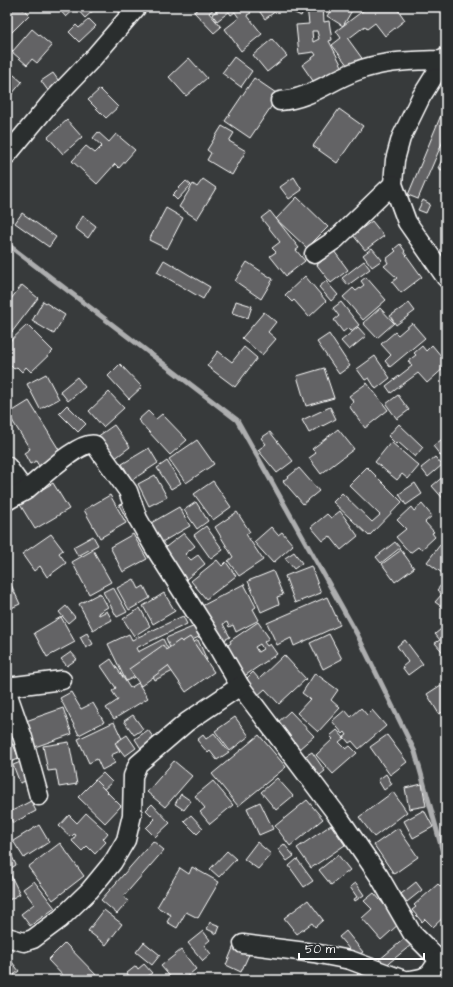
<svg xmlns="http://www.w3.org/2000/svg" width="453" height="987" viewBox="0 0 453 987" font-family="'Architects Daughter',sans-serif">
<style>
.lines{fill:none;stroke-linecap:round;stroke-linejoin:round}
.stream{stroke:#adaeaf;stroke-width:5}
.building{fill:#636465;stroke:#fff;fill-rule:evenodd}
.minor-casing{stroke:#fff;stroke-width:21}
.minor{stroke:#2a2d2e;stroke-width:18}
</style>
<rect width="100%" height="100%" fill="#373a3b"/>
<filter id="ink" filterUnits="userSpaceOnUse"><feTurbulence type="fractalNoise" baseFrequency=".025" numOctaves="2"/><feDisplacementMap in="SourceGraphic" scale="8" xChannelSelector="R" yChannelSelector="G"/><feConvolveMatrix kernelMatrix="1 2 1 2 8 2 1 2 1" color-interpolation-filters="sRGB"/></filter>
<g filter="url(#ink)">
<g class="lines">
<polyline class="stream" points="7,244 237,420 357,634 415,752 446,863"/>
</g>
<g class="building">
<polygon points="7,7 21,7 29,15 7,37"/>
<polygon points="57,7 97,7 85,18 76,8 66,17"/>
<polygon points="200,7 216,7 209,13 221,27 214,33 194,12"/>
<polygon points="224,7 246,7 251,13 247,15 262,34 241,51 225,29 239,18 235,12 231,15 229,12 217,21 212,14"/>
<polygon points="279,7 280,8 265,19 257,8"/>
<polygon points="283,7 305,7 301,16"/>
<path d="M307 7H323L324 22 329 21 332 40 329 41 343 68 318 88 302 65 316 55 314 52 299 54 296 25 309 24ZM312 31H317L319 39 313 42Z"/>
<polygon points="333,7 354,7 343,26 327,16"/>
<polygon points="368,7 396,7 405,20 385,36 375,23 367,29 365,26 348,39 364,61 351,70 332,45 341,38 336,31"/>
<polygon points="89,19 96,26 79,42 69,32 76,25 79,28"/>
<polygon points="32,29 52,46 37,63 32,59 27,65 12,52"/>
<polygon points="272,39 287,56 267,72 253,55"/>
<polygon points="234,57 252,71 241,87 222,73"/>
<polygon points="189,58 207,78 186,96 169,77"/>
<polygon points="7,69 22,82 7,100"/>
<polygon points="53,73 61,84 49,92 41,81"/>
<polygon points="254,78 279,95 250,138 225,121"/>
<polygon points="100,89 118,107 106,118 88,100"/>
<polygon points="446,103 446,134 418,199 408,195"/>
<polygon points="339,109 363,126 337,163 313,146"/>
<polygon points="67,120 82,137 63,154 48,137"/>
<polygon points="222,126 234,133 229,141 246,151 232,175 207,160 211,153 207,150"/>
<polygon points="98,132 109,142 116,134 135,150 119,168 115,164 97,184 72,161 86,146 95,153 102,146 93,138"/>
<polygon points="443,158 446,159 446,172 438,168"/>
<polygon points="294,177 302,190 289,199 280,187"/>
<polygon points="203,179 216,188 197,219 179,207 193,184 197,187"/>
<polygon points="186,181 191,185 177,200 172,195"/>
<polygon points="297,197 328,227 307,248 276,219"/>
<polygon points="423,200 430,204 426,213 418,210"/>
<polygon points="166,208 183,218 167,249 149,240"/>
<polygon points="270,211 299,248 296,250 305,261 286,276 270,256 276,252 272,248 280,242 261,218"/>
<polygon points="22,213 56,237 49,247 15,223"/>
<polygon points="83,216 96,226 88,238 75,228"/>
<polygon points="372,221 384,236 365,250 353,235"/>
<polygon points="400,244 405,251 404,252 422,277 401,293 392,282 397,278 384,266 388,263 386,259 396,251 394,249"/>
<polygon points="372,248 382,260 372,267 363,255"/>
<polygon points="334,251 348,270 331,283 317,265"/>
<polygon points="164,260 210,287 203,299 157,272"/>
<polygon points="364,261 370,269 348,285 342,278"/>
<polygon points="247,262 273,279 261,299 235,281"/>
<polygon points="305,276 326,301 309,317 294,300 292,302 285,295"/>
<polygon points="366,277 386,300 363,320 343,297 353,288 356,291 364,285 361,281"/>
<polygon points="326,281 338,295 331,301 319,287"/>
<polygon points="22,285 38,298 12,332 7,329 7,304"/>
<polygon points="43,301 65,315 54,334 32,321"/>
<polygon points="236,301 252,306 248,318 232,313"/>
<polygon points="341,302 359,325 351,331 348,328 343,332 334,320 339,316 333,308"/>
<polygon points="409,303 415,311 396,325 390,316"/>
<polygon points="380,308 394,323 377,338 363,323"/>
<polygon points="264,312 276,322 268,332 276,339 262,355 242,338"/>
<polygon points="412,323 425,338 390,367 385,361 391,355 381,344 395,332 398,335"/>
<polygon points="27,325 53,351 31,372 26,367 22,372 17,367 14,369 7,362 7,344"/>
<polygon points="358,327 366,336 349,350 341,341"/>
<polygon points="329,334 350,366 339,374 317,342"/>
<polygon points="432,345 446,362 446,366 427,383 418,373 391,393 386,386 412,366 408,361 416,355 414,353 422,346 426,351"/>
<polygon points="244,347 257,358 235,387 207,366 218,351 232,362"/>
<polygon points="375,356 390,378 376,389 369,378 365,380 357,369"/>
<polygon points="120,364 142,387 129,399 108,376"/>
<polygon points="324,368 334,398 306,406 297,376"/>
<polygon points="46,374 59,399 40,409 27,384"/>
<polygon points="77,377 85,387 68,401 60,391"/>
<polygon points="367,383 388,410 365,428 349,406 354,402 349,396"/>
<polygon points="109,392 124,408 103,427 89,411"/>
<polygon points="398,395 409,410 397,419 386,404"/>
<polygon points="29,401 61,453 39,466 36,461 30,464 24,453 30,449 8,414"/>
<polygon points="67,405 86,424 78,432 59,413"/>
<polygon points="330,407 336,419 309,433 302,420"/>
<polygon points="148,411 156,419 162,414 187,440 170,455 138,420"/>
<polygon points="399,424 423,447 415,457 398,442 396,444 388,436"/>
<polygon points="114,425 130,447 114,459 97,437"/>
<polygon points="338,429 354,449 321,474 309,458 316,453 312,449"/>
<polygon points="270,432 293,461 277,473 258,450 266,444 261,438"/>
<polygon points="445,437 446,459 444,460 433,446"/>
<polygon points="197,440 214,464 186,483 169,459"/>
<polygon points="391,442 419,466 408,479 402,474 397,480 375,462"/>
<polygon points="149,448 158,463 132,480 122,464"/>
<polygon points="435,457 442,465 428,477 421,468"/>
<polygon points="167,461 181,483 171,489 157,468"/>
<polygon points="367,467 402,502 369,536 333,502 342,493 372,522 380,515 349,485"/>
<polygon points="299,468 319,491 303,504 283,481"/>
<polygon points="155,475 167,497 149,506 138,484"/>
<polygon points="445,475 446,477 446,502 432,486"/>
<polygon points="213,481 231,507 213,520 194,494"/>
<polygon points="53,483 69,509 35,529 19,503"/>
<polygon points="415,483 422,494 406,505 399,494"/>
<polygon points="110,495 126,523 100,538 84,510"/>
<polygon points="127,502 136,520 129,524 119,505"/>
<polygon points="196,502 208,521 197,529 184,510"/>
<polygon points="422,504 432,516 425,522 434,532 432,533 435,537 421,550 418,547 410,553 396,537 406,529 397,520 411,507 414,511"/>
<polygon points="179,507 190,526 162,542 151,523"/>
<polygon points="340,511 358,536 341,550 330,536 323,541 311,527 327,514 331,518"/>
<polygon points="237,512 250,532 246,534 263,560 239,576 228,561 233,557 215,527"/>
<polygon points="206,526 223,550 211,559 194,535"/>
<polygon points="271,527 278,535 282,532 293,545 273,563 254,542"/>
<polygon points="184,533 195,546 185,554 191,560 198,555 205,564 184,581 162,550"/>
<polygon points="51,534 63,550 59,553 66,563 47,577 40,566 34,571 22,554"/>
<polygon points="133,534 147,559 123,572 110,547"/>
<polygon points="7,536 12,547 7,549"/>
<polygon points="93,536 98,545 78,556 73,547"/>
<polygon points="446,537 446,576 427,562"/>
<polygon points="395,542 400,548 381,563 376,557"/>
<polygon points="93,550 111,582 89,594 72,562"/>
<polygon points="401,550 414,568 395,582 382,564"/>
<polygon points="294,552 302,563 294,569 285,558"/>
<polygon points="217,560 222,566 226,562 236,576 206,599 191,581"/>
<polygon points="311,566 321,593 295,603 285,576"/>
<polygon points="273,571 283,595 277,597 279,604 261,612 248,581"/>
<polygon points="7,576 20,604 7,610"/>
<polygon points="134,579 139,589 144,586 150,598 129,610 117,588"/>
<polygon points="446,579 446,610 435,602 442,594 437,590"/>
<polygon points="244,584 256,607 253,609 259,620 236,632 233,625 229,627 227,622 223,624 230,637 222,641 209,616 204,618 198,608"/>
<polygon points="113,587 127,612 117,617 103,592"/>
<polygon points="100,593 108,607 98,613 99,615 107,611 112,620 93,630 79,604"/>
<polygon points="164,593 175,611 153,624 143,606"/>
<polygon points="327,597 340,625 294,646 291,638 277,645 267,623"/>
<polygon points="66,606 75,617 68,623 59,612"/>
<polygon points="140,608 150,626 134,636 123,619"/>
<polygon points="183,616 187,624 136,648 138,652 163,639 169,651 163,654 173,671 155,680 145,660 133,667 137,676 126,681 108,644 129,634 132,640"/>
<polygon points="61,617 75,642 47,657 34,633"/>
<path d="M258 622 269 638 264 642 267 646 270 644 277 654 243 677 225 647 231 643 230 641ZM260 644 263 649 258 652 255 647Z"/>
<polygon points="446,625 446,656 435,643 440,640 435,634"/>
<polygon points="195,626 199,637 178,646 179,649 198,640 207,660 177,673 168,654 172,653 166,638"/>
<polygon points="87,633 93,644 86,648 80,637"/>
<polygon points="329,634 342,659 323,669 310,643"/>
<polygon points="190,637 214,672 186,692 168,666 141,686 129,669 163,645 166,650 180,640 182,642"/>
<polygon points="405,640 423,664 408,675 402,667 408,662 397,646"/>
<polygon points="71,652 77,659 67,666 61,659"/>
<polygon points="284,655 306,679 279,704 265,689 257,696 244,681 253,672 259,679"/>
<polygon points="111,659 130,688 138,683 148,698 114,719 106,708 118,700 112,691 116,688 101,666"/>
<polygon points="315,673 338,690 331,700 340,708 318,732 297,713 310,699 302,693"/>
<polygon points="441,685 446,692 446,710 439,714 427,694"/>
<polygon points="71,692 81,709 93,703 104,722 79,735 60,698"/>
<polygon points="63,708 72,734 32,748 23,722"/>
<polygon points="361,708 367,715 372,710 386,726 359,749 352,741 349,743 344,737 347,735 345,732 343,734 332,721 345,710 351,717"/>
<polygon points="290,711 314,736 299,749 276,724"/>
<polygon points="133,715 143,729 134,735 124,721"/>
<polygon points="235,717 249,736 230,751 215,731"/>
<polygon points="114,722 123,741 116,745 120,751 111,755 115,763 102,770 97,759 89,763 78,739"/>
<polygon points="148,730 156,741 142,750 135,739"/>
<polygon points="337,730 344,738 339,742 346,749 350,746 357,753 333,774 316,755 333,739 330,736"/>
<polygon points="214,733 229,752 217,760 210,751 208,753 197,740 203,735 206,739"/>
<polygon points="127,735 136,748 125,756 115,743"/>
<polygon points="259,735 286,767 238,806 212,774"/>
<polygon points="387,735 407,762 390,775 370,747"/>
<polygon points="69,742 77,784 59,787 56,770 48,771 43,746"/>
<polygon points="13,744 19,759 7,763 7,746"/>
<polygon points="312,752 325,771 316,778 302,758"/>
<polygon points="23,761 31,779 20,783 13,765"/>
<polygon points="174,761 192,776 165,807 147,792"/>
<polygon points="103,773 112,782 101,792 93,782"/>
<polygon points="386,774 392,784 384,790 378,780"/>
<polygon points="277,778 293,796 276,810 261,792"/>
<polygon points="95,780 121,806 105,823 78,797"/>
<polygon points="213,781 233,805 210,824 200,812 205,808 195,796"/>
<polygon points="422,784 426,806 409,809 405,788"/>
<polygon points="393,792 407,812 374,837 359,817"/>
<polygon points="181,794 191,801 184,810 175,804"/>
<polygon points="307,800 323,819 290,846 275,826"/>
<polygon points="31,801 36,811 13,823 8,813"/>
<polygon points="260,802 273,829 259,835 247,808"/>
<polygon points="152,804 170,823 155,837 146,828 155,819 146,810"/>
<polygon points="424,810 433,827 413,838 404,821"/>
<polygon points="86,813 108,833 103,839 106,842 95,854 87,846 82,851 72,841 76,835 74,834 71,837 59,826 69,815 77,823"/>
<polygon points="191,815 203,828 197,834 184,821"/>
<polygon points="39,825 49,842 24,858 13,841"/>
<polygon points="331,825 345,845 311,868 297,848"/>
<polygon points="398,828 418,857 394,874 374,845"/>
<polygon points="153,841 164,850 123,897 128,901 117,914 101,900"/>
<polygon points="257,842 271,854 258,869 244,859"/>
<polygon points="60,843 84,876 53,900 28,867"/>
<polygon points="284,844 294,856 287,861 278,849"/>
<polygon points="7,846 16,865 8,870 20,894 7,901"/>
<polygon points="227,851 236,859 219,877 210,869"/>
<polygon points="338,855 350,870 331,885 319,870"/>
<polygon points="297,859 313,881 304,887 289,866"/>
<polygon points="192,867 219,882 198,918 186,912 177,928 167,922 171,915 157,907 180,868 189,874"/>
<polygon points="34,881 55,908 30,926 21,914 34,904 23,889"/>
<polygon points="416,882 422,890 407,902 401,894"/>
<polygon points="356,883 364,895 355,901 354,899 357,897 350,887"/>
<polygon points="438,884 446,892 446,915 433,927 425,919 422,922 412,910 416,907 414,905"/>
<polygon points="374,893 400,923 381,940 362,918 372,909 364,901"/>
<polygon points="308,900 323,920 315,927 312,923 297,934 284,918"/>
<polygon points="104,910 122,924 106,945 88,931"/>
<polygon points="210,922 220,926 217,934 207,929"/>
<polygon points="203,931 210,940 204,945 211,954 203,961 188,943"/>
<polygon points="346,931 363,952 356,957 339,937"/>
<polygon points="405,938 411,945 384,967 379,960"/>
<polygon points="144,942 160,955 152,965 136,952"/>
<polygon points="65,943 99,978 97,980 67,980 48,960"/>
<polygon points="235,943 251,950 241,972 226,965"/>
<polygon points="181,950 196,969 183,980 173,980 161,966"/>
<polygon points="9,958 19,971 7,980 7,960"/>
<polygon points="144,964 152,973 143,980 127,980 130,978 127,973 136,966 138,969"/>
<polygon points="360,971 373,980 354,980"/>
</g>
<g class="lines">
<g class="minor-casing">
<g id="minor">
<polyline points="446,57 421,97 401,138 395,160 393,184 407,222 446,278"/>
<path d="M280 101C309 99 328 82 354 72 384 60 412 61 443 60"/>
<polyline points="7,155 51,102 94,57 137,7"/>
<polyline points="314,254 336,239 393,184"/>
<polyline points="7,466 25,491"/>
<path d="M7 501C13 497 21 494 26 490 39 480 81 439 95 445L128 491 138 519 154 547 217 646 240 686 338 816 379 876 412 933 440 961H446"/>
<polyline points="7,687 62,680"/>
<polyline points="7,692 23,738 39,796"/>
<polyline points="7,937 24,942 33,939 60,919 90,890 113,862 126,840 132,815 133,776 138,764 187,722 240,686"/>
<polyline points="243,944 314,953 350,960 404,980"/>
<path d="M409 980C416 979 424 979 430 973 434 968 434 965 440 961"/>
</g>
</g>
<use href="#minor" class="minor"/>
</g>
</g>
<rect width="453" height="987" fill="none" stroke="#2a2d2e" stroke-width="24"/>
<rect x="12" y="12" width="429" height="963" fill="none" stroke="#fff" stroke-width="1.5" filter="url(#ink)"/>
<path d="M299 953v6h125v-6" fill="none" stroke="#ffffff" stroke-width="2"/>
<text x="305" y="953" font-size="12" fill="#ffffff" stroke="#2a2d2e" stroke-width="3" paint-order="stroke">50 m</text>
</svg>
